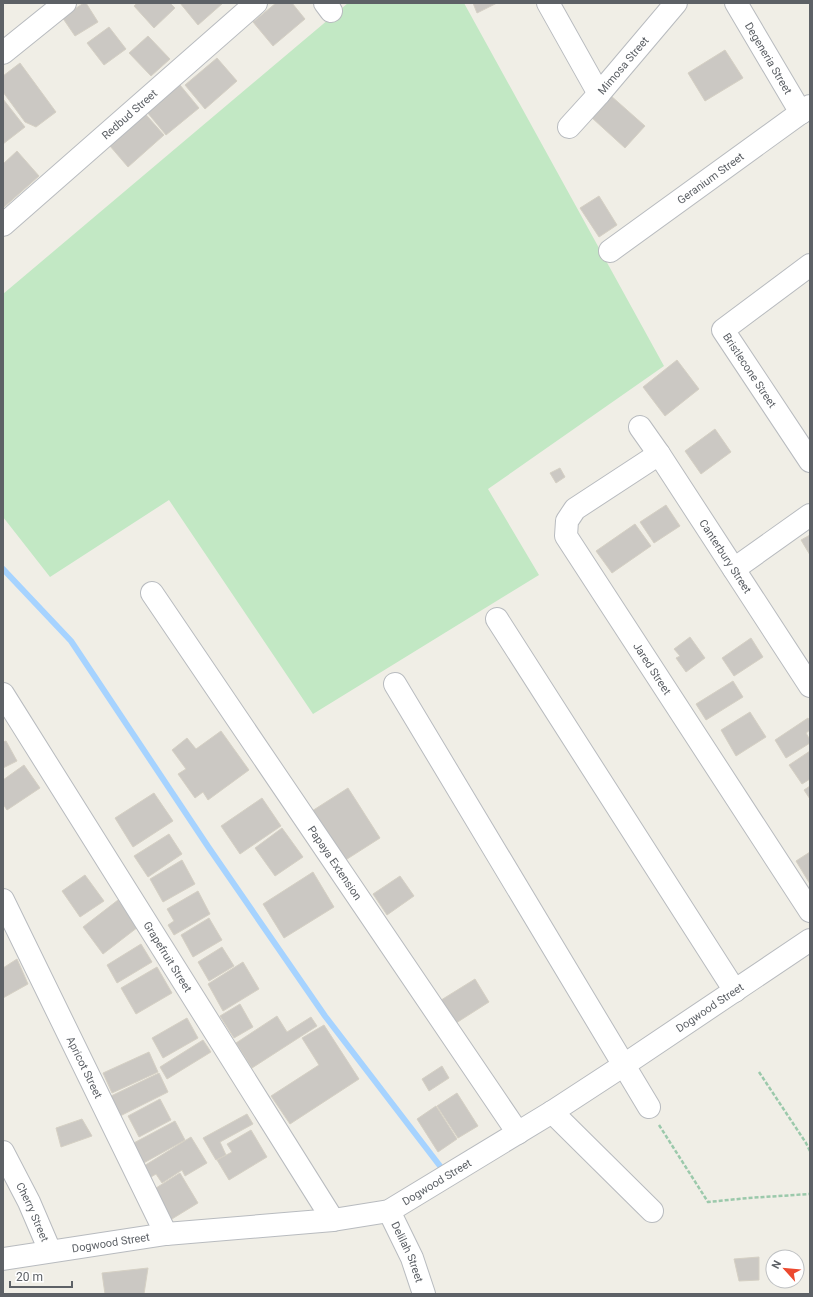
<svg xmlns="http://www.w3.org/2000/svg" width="813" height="1297" viewBox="0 0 813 1297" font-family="Roboto,sans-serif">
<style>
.green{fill:#c2e8c4}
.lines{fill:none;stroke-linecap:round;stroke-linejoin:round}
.stream{stroke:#a6d3ff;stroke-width:6}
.building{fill:#cbc8c3;stroke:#d5d0c4}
.street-casing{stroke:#b8bbbf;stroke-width:24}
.path{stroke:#9bc9ab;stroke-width:2.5;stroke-dasharray:4 2;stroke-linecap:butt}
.street{stroke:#fff;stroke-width:22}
.labels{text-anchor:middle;stroke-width:3.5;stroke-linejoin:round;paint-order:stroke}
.street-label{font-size:11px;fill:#5d6166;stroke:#fff}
</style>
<rect width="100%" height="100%" fill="#f0eee6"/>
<polygon class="green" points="348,3 464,3 664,366 488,489 539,575 313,714 169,500 50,577 3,517 3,294"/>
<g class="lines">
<polyline class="stream" points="3,569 71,641 209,848 325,1016 440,1166"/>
</g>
<g class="building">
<polygon points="84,3 86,3 98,22 75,36 62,17"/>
<polygon points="137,3 170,3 175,8 154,28 134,6"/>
<polygon points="180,3 223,3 198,25"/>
<polygon points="276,3 292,3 305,19 273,46 253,22"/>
<polygon points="473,3 497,3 477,13"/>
<polygon points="109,27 126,49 104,65 87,43"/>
<polygon points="148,36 170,59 151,76 129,53"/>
<polygon points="725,50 743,78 705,101 688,73"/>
<polygon points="217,58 237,81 205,109 185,85"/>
<polygon points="20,63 56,112 36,127 25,122 3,92 3,76"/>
<polygon points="175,79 199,108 166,135 142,106"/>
<polygon points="610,95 645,126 625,148 591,117"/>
<polygon points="3,99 25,127 3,144"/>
<polygon points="140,108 164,135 128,167 104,139"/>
<polygon points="17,151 39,176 3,208 3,164"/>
<polygon points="599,196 617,225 599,237 580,208"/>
<polygon points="677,360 699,389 665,416 643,387"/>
<polygon points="715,429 731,452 701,474 685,451"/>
<polygon points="560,468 565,477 556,483 550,473"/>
<polygon points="666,505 680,526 654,543 640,522"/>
<polygon points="635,524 651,546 612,573 596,551"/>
<polygon points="810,535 810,555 801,540"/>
<polygon points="690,637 705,658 686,672 676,658 680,656 674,649"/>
<polygon points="751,638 763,657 734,676 722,658"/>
<polygon points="733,681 743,697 706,720 696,704"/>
<polygon points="750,712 766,737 736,756 721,730"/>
<polygon points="808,718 810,721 810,730 806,733 810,740 810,743 786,758 775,740"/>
<polygon points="221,731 249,770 208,800 203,792 195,798 178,774 186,769 172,750 187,738 196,749"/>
<polygon points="6,741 17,761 3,768 3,742"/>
<polygon points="810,751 810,779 802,784 789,765"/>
<polygon points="24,765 40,788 7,810 3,804 3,780"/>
<polygon points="810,786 810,799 804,790"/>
<polygon points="348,788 380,838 344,861 312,811"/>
<polygon points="154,793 173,821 133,847 115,818"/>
<polygon points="262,798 281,826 240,854 221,826"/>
<polygon points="282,828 303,857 275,876 255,848"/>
<polygon points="169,834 182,854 148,877 134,856"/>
<polygon points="810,852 810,884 796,861"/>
<polygon points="182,860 195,884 163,902 150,879"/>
<polygon points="313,872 334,907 284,938 263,904"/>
<polygon points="85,875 104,901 80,917 62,891"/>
<polygon points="400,876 414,896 387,915 373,894"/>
<polygon points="198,891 210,914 174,935 168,925 174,921 167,909"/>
<polygon points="118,900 138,927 103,954 83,927"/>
<polygon points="209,918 222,940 193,957 181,935"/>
<polygon points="141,944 152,962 117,983 107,965"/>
<polygon points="222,947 234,966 209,981 198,962"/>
<polygon points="17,959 28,984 3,998 3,968"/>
<polygon points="243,962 259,989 223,1011 208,984"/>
<polygon points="157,967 172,993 136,1014 121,988"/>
<polygon points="475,979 489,1002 453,1025 438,1002"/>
<polygon points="240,1004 253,1027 234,1038 220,1016"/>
<polygon points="277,1016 287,1032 311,1017 317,1026 252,1068 236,1043"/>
<polygon points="187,1018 198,1038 163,1058 152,1038"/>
<polygon points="324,1025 359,1079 290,1124 271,1096 319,1065 302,1038"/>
<polygon points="203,1040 211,1052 167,1079 160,1067"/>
<polygon points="149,1052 158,1072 112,1093 103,1073"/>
<polygon points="442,1066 449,1078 429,1091 422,1079"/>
<polygon points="159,1073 168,1092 120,1116 111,1096"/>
<polygon points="457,1093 478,1126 458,1138 437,1106"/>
<polygon points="160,1099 171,1120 139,1137 128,1116"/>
<polygon points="436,1106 457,1139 438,1152 417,1119"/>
<polygon points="247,1114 253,1124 220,1142 226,1155 216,1160 203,1138"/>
<polygon points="82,1119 92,1136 61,1147 56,1128"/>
<polygon points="175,1121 185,1140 140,1165 130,1145"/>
<polygon points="251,1130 267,1157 229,1180 217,1160 232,1152 227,1144"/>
<polygon points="191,1137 207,1163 185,1176 182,1170 162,1183 156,1174 146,1180 139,1169"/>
<polygon points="180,1173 198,1203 167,1222 148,1193"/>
<polygon points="759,1257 759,1280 739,1281 734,1259"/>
<polygon points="148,1268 144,1294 105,1294 102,1273"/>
</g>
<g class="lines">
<g class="street-casing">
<g id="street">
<polyline points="325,3 331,11"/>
<polyline points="548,3 599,94"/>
<path id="s1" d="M736 3 801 113"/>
<polyline points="3,53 65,3"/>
<path id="s2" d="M569 127 599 94 676 3"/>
<path id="s3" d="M3 225 256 3"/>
<path id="s4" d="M610 251 810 106"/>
<path id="s5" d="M810 265 723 330 810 461"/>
<path id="s6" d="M640 427 659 454 810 686"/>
<path id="s7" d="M659 454 575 509 567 521 566 536 810 911"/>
<polyline points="734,569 810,515"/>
<path id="s8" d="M152 593 518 1133"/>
<polyline points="497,619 735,991"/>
<polyline points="395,684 649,1107"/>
<path id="s9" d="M3 694 333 1220"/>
<path id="s10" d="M3 900 166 1234"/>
<polyline points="552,1112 652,1211"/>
<path id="s11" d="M3 1152 29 1202 50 1251"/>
<path id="s12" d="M389 1211 412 1258 424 1294"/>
<path id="s13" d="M3 1259 166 1234 333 1220 389 1211 552 1112 624 1065 810 940"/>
</g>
</g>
<g class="path">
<polyline points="759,1072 806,1143 810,1151"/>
<polyline points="659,1125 708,1202 748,1198 810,1194"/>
</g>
<use href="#street" class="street"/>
</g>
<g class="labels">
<g class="street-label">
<text dy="4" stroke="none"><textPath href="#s1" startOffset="64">Degeneria Street</textPath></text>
<text dy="4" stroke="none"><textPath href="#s2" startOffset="82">Mimosa Street</textPath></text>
<text dy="4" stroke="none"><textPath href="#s3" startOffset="168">Redbud Street</textPath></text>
<text dy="4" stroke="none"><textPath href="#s4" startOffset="124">Geranium Street</textPath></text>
<text dy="4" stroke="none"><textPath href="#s5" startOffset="157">Bristlecone Street</textPath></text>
<text dy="4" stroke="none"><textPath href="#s6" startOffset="155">Canterbury Street</textPath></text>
<text dy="4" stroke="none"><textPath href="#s7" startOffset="288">Jared Street</textPath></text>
<text dy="4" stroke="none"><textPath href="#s8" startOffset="326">Papaya Extension</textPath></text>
<text dy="4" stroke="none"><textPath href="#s9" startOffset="310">Grapefruit Street</textPath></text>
<text dy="4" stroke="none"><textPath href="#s13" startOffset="769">Dogwood Street</textPath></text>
<text dy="4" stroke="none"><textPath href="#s10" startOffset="186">Apricot Street</textPath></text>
<text dy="4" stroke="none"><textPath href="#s13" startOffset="445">Dogwood Street</textPath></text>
<text dy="4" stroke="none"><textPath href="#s11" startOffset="67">Cherry Street</textPath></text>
<text dy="4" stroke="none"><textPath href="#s13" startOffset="109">Dogwood Street</textPath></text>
<text dy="4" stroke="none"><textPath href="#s12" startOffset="45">Delilah Street</textPath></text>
</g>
</g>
<rect width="813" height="1297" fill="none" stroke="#5d6166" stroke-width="8"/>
<g transform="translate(785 1269) rotate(297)"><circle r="19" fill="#ffffff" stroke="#bec0c2"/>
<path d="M0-3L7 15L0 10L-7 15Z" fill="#ec492f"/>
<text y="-6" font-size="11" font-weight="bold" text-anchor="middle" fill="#5d6166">N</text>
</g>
<path d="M10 1281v6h62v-6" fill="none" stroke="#5d6166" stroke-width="2"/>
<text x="16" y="1281" font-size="12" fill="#5d6166" stroke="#ffffff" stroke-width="3" paint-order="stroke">20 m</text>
</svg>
